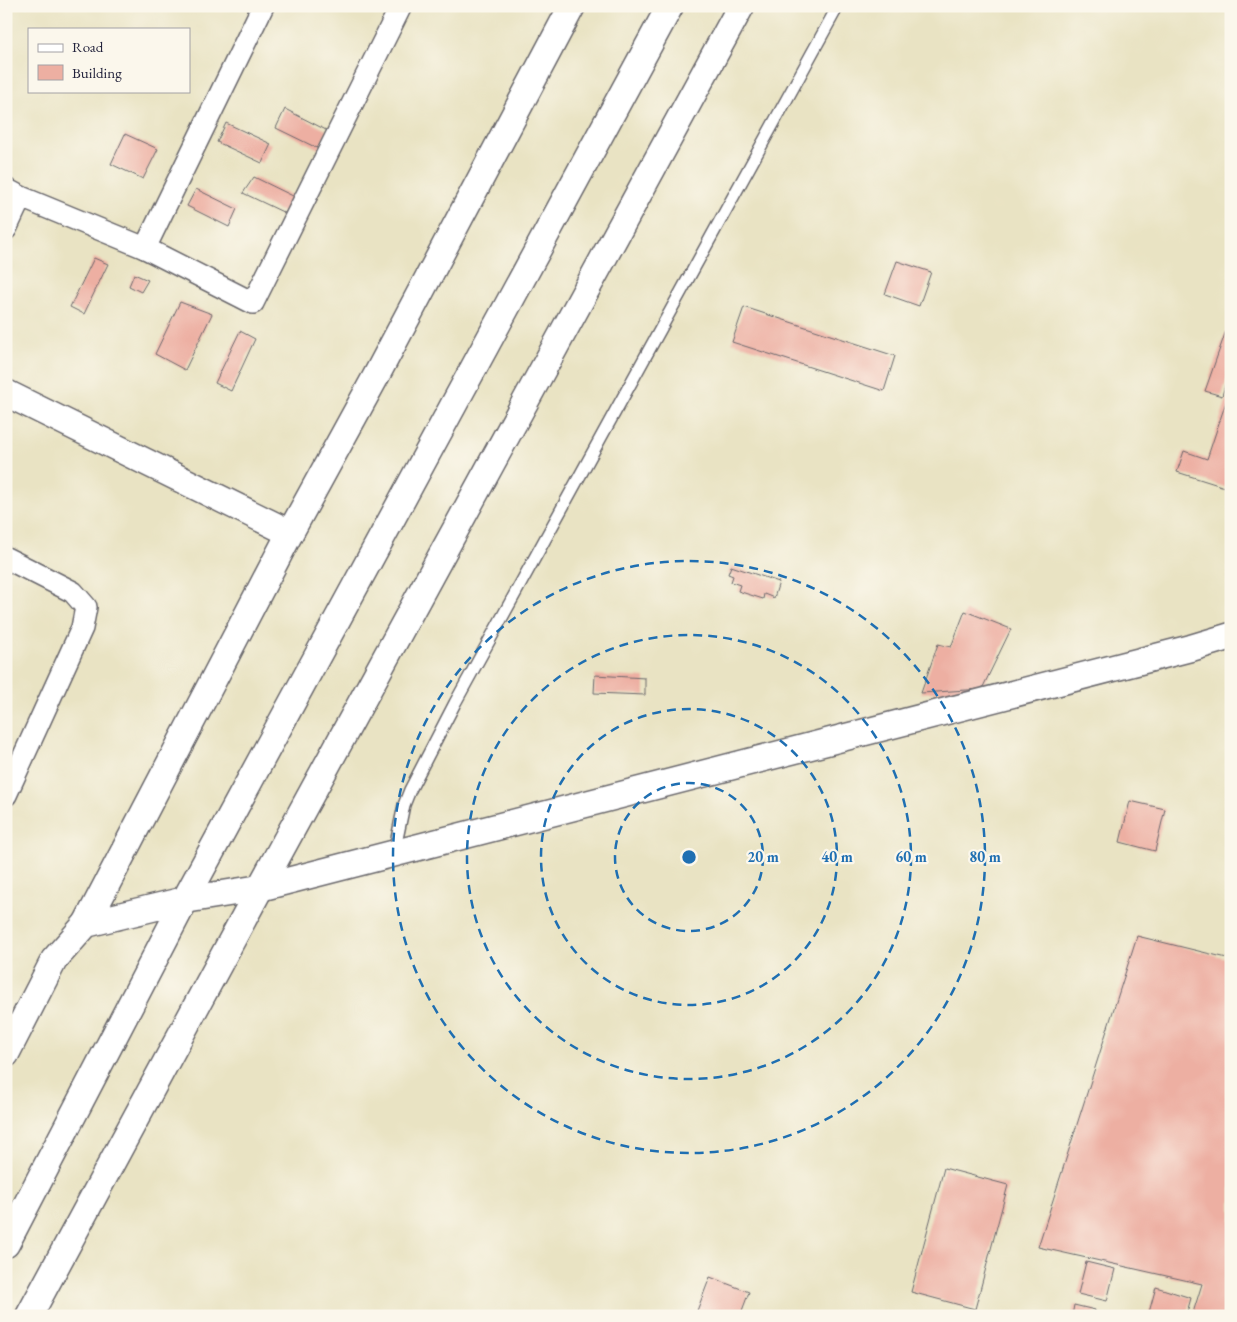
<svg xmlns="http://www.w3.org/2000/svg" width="1237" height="1322" viewBox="0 0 1237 1322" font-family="'EB Garamond',serif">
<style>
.building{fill:#edafa2}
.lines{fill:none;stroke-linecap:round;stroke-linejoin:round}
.service-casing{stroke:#68666b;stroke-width:14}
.minor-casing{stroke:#68666b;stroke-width:24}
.tertiary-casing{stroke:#68666b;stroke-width:29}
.service{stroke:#fff;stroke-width:11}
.minor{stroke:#fff;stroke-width:21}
.tertiary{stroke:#fff;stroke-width:26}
.ring{fill:none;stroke:#1f6fb2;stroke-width:2.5;stroke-dasharray:9 6}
.centre{fill:#1f6fb2;stroke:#fbf7ec;stroke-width:2.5}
.ring-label{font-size:15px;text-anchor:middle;font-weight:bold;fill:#1f6fb2;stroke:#fbf7ec;stroke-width:4.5;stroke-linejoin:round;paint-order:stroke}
</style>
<rect width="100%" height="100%" fill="#fbf7ec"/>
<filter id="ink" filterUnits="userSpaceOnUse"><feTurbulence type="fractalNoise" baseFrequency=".02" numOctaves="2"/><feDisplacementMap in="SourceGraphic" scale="10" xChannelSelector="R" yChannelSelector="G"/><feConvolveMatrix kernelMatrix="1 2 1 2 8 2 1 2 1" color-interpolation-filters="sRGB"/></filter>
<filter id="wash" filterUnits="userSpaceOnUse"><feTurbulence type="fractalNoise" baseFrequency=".0096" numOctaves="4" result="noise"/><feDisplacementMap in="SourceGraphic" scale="20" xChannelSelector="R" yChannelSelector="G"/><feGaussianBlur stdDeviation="1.12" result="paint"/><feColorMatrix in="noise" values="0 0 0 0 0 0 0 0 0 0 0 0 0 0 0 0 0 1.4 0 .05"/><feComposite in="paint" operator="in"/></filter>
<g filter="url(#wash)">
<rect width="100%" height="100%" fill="#e9e3c3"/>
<g id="blocks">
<g class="building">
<polygon points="285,109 328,131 319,149 276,128"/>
<polygon points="226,123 271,144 262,163 217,142"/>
<polygon points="125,134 158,149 143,179 111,164"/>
<polygon points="254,177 295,197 287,214 243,193"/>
<polygon points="196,189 237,209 229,227 187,206"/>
<polygon points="94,258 108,264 84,314 70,307"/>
<polygon points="897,261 931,272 919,306 885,294"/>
<polygon points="134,274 148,280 141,292 129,286"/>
<polygon points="180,302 212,314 185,370 155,354"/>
<polygon points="744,307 895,356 884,391 732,342"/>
<polygon points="1227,328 1231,329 1231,365 1222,396 1205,391"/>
<polygon points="240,331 255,339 231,391 215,383"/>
<polygon points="1231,387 1231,489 1177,472 1184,451 1207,459"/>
<polygon points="731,566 779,582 774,598 764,594 763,599 738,591 740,585 731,582 733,576 728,574"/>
<polygon points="965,611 1011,629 982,689 921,693 938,644 951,647"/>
<polygon points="595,675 645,678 645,695 594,693"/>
<polygon points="1130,801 1165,809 1155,851 1120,842"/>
<polygon points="1137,936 1231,959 1231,1316 1192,1316 1202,1284 1038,1247"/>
<polygon points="944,1168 1008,1185 975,1309 911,1292"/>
<polygon points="1086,1262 1115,1269 1107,1301 1078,1294"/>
<polygon points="710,1277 749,1292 740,1316 695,1316"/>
<polygon points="1156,1287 1191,1298 1186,1316 1148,1316"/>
<polygon points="1074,1305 1095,1310 1094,1316 1072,1316"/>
</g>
</g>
</g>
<g filter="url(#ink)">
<use href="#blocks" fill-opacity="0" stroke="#68666b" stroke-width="1"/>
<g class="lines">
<g class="service-casing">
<polyline id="service" points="394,853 404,805 410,790 455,703 838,6"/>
</g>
<g class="minor-casing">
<g id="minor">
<polyline points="6,189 21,197 145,248 253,303 401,6"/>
<polyline points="6,229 21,197"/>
<polyline points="145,248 263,6"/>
<polyline points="6,558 73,592 86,607 82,628 6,795"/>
</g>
</g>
<g class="tertiary-casing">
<g id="tertiary">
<polyline points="6,393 290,533"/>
<polyline points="86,924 290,533 375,378 572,6"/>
<polyline points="6,1054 54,960 86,924 185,900 260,888 1191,648 1231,636"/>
<polyline points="6,1244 185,900 670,6"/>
<polyline points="29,1316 260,888 741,6"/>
</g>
</g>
<use href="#service" class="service"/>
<use href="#minor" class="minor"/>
<use href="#tertiary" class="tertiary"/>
</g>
</g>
<g class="ring">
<circle cx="689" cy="857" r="74"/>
<circle cx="689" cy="857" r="148"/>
<circle cx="689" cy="857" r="222"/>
<circle cx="689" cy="857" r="296"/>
</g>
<circle cx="689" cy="857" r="8" class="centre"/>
<g class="ring-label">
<text x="763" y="862">20 m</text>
<text x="837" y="862">40 m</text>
<text x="911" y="862">60 m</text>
<text x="985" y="862">80 m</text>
</g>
<rect width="1237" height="1322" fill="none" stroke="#fbf7ec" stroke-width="25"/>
<rect x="28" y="28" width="162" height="65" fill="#fbf7ec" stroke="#a4a2a5"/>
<rect x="38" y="44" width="25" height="8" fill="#ffffff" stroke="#a4a2a5"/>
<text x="72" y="52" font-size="15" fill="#22223b">Road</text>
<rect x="38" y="65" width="25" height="15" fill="#edafa2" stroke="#a4a2a5"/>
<text x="72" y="78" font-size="15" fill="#22223b">Building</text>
</svg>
